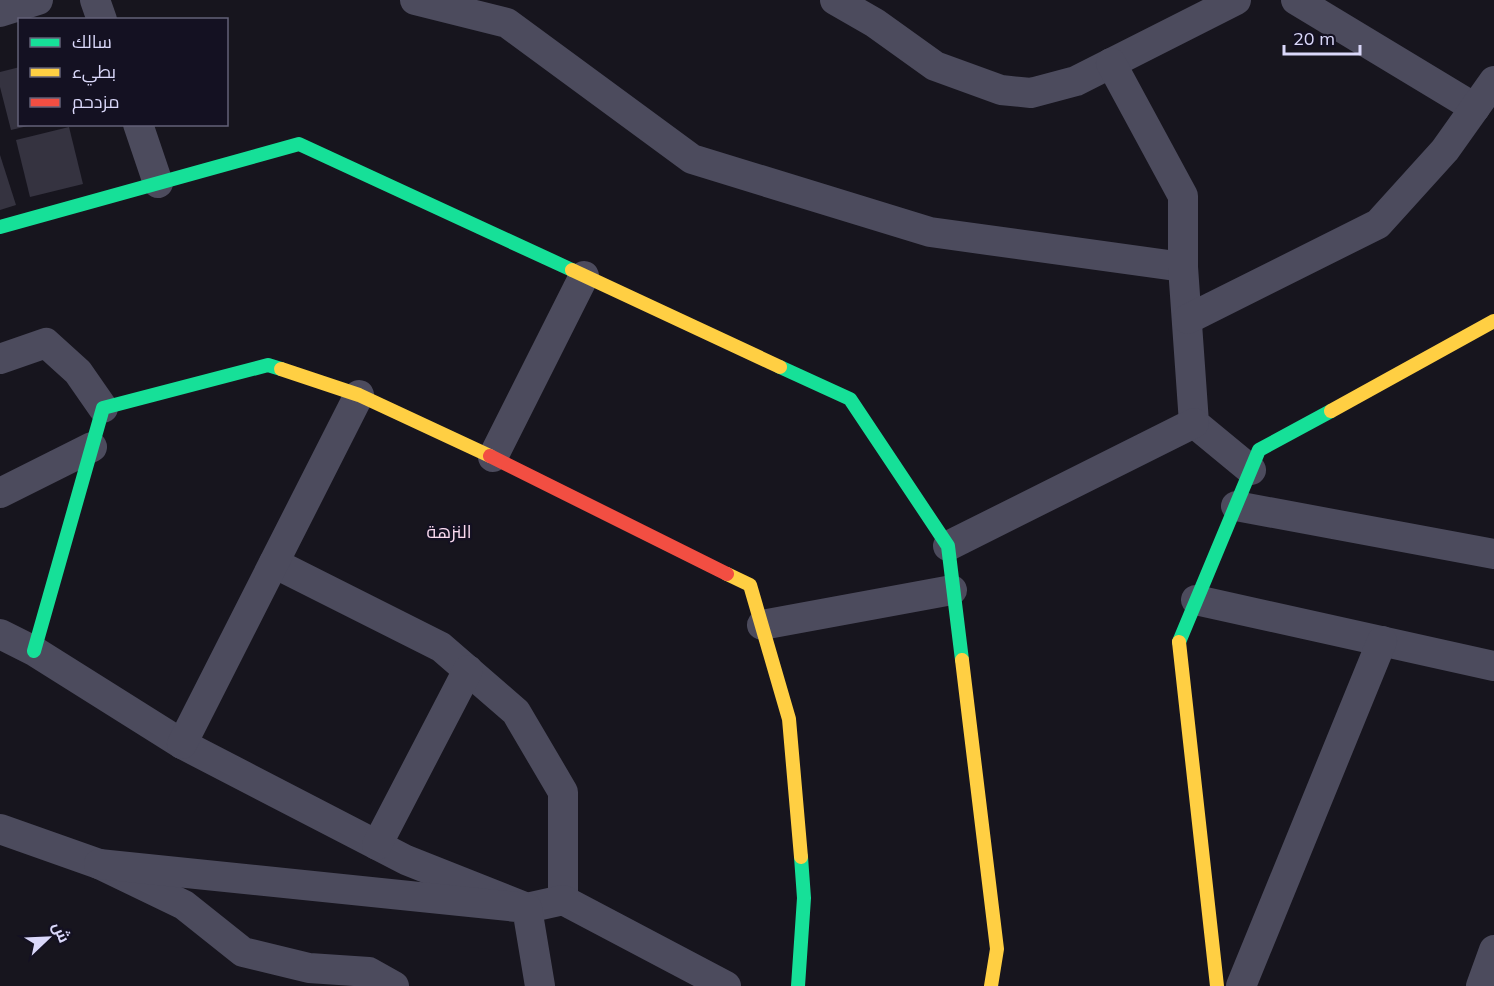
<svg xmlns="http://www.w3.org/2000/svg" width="1494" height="986" viewBox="0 0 1494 986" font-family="Mulish,Cairo,sans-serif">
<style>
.building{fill:#353340}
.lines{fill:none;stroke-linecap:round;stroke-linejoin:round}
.street{stroke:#4c4b5d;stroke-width:30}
.fast{stroke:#16e098;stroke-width:14}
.slow{stroke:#ffcf43;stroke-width:14}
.jam{stroke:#f24e42;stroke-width:14}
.labels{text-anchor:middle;stroke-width:4.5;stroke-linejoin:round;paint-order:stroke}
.neighbourhood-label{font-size:18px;fill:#fad9ef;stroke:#141122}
</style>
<rect width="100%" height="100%" fill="#17151e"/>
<g class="building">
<polygon points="20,67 20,124 32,125 11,130 0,87 0,72"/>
<polygon points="69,127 83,184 30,197 16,140"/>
<polygon points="0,155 16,205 0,210"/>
</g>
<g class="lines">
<g class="street">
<polyline points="95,0 102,20"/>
<polyline points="415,0 507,23 692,159 930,232 1183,267"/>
<polyline points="835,0 875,23 935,66 1001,90 1031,93 1076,81 1236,0"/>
<polyline points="1296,0 1475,108"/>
<polyline points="0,12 38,0"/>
<polyline points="1111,63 1183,196 1183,267 1194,423 1251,470"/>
<polyline points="138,124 158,183"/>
<polyline points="1188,319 1378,224 1445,150 1494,81"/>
<polyline points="0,359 46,343 78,372 103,408"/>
<polyline points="493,457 584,276"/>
<polyline points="0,493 92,447"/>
<polyline points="1236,506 1494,554"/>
<polyline points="948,546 1194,423"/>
<polyline points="274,563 441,647 516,712 563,792 563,900"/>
<polyline points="1196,600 1494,666"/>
<polyline points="762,625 952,590"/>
<polyline points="0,634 34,651 182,744 406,860 527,908 563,900 726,986"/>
<polyline points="182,744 359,395"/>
<polyline points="0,829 99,864 184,905 243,952 309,968 369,972 394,986"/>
<polyline points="377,845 468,670"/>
<polyline points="99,864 527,908 540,986"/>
<polyline points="1241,986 1382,641"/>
<polyline points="1481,986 1494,950"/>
</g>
<g class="fast">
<polyline points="0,227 299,144 572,270"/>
<polyline points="780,367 850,399 948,546 962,660"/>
<polyline points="1179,642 1259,450 1331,411"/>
<polyline points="34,651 103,408 268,365 281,369"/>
<polyline points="798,986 804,898 801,857"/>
</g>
<g class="slow">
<polyline points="572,270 780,367"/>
<polyline points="281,369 359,395 490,456"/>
<polyline points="1331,411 1494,321"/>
<polyline points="727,574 750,585 789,719 801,857"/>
<polyline points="1179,642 1217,986"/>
<polyline points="962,660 997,949 991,986"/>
</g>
<polyline class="jam" points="490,456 727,574"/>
</g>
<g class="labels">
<g class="neighbourhood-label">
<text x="449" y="538">النزهة</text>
</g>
</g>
<rect x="18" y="18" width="210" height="108" fill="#141122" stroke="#636178" stroke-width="1.5"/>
<rect x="30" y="38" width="30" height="9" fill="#16e098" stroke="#636178" stroke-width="1.5"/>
<text x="72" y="48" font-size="18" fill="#dad8fa">سالك</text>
<rect x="30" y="68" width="30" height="9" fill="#ffcf43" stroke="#636178" stroke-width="1.5"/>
<text x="72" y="78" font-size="18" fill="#dad8fa">بطيء</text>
<rect x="30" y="98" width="30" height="9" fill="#f24e42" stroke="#636178" stroke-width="1.5"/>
<text x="72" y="108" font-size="18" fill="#dad8fa">مزدحم</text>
<g transform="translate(48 938) rotate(67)" stroke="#141122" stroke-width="4.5" paint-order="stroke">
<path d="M0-4.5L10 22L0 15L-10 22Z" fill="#dad8fa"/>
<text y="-9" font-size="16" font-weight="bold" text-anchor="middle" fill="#dad8fa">ش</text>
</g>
<path d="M1284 45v9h76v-9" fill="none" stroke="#dad8fa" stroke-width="3"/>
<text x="1293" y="45" font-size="18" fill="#dad8fa" stroke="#141122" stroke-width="4.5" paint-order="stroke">20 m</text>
</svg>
